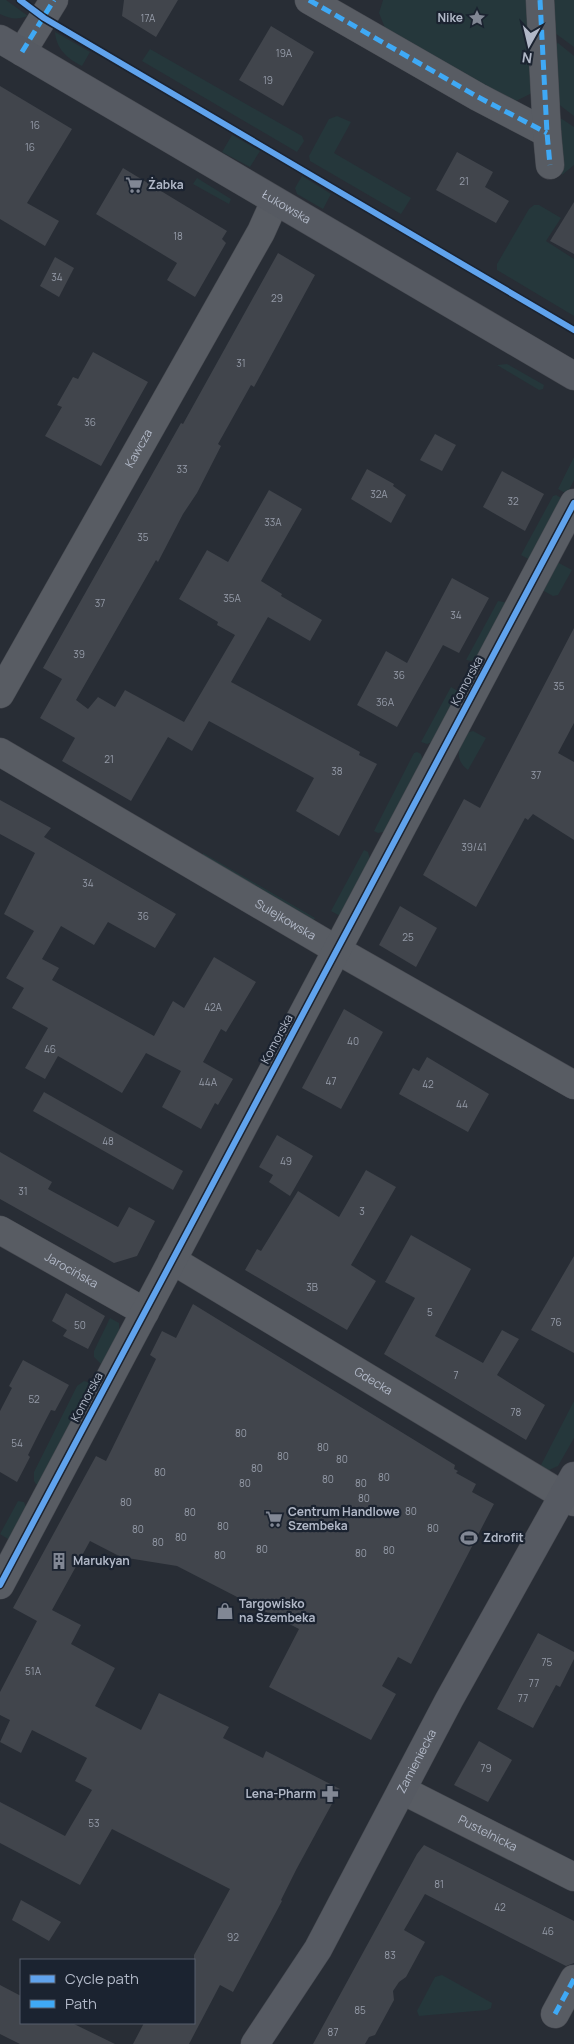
<svg xmlns="http://www.w3.org/2000/svg" width="574" height="2044" viewBox="0 0 574 2044" font-family="Manrope,sans-serif">
<style>
.green{fill:#25373b}
.building{fill:#41454c}
.lines{fill:none;stroke-linecap:round;stroke-linejoin:round}
.street-casing{stroke:#464950;stroke-width:29}
.secondary-casing{stroke:#464950;stroke-width:29}
.street{stroke:#585c63;stroke-width:28}
.secondary{stroke:#565a62;stroke-width:28}
.quiet{stroke:#3fa9f5;stroke-width:5;stroke-dasharray:10 5;stroke-linecap:butt}
.cycleway-casing{stroke:#1b2330;stroke-width:9}
.cycleway{stroke:#60a3ed;stroke-width:6}
.labels{text-anchor:middle;stroke-width:4.5;stroke-linejoin:round;paint-order:stroke}
.number-label{font-size:10px;fill:#959ba8}
.poi-label{font-size:12px;font-weight:bold;fill:#b1b8c7;stroke:#1b2330;text-anchor:start}
.street-label{font-size:12px;fill:#b1b8c7;stroke:#1b2330}
</style>
<rect width="100%" height="100%" fill="#282d35"/>
<g class="green">
<path d="M0 0H6L28 16C17 20 10 19 0 14Z"/>
<polygon points="383,0 533,0 534,92 514,102 502,100 385,28 379,13"/>
<polygon points="548,0 574,0 574,47 555,33"/>
<path d="M55 32 90 52 82 66C68 59 56 49 55 32Z"/>
<polygon points="558,43 574,56 574,116 557,103 555,44"/>
<polygon points="150,49 302,136 304,141 297,152 142,61"/>
<polygon points="337,116 351,122 334,153 411,198 401,214 310,161 309,156 329,119"/>
<polygon points="558,119 562,119 574,127 574,165 562,175 559,169"/>
<polygon points="232,135 260,151 250,167 222,152"/>
<polygon points="302,176 331,194 323,209 297,194 295,188"/>
<polygon points="197,178 231,199 229,204 193,184"/>
<polygon points="534,205 539,205 561,218 546,241 574,259 574,316 497,270 497,264 529,209"/>
<polygon points="507,364 544,385 543,389 539,390 497,365"/>
<polygon points="574,457 574,480 567,494 558,489"/>
<polygon points="556,495 563,499 530,560 521,555 553,496"/>
<polygon points="557,562 572,570 558,595 553,596 542,590"/>
<polygon points="498,601 509,603 481,657 472,661 466,660"/>
<polygon points="451,687 461,693 437,740 427,744 421,742"/>
<path d="M473 731 486 738 468 770C454 760 458 746 466 733Z"/>
<polygon points="417,752 421,754 424,764 388,831 378,833 374,831 414,753"/>
<polygon points="364,850 368,852 371,863 342,917 331,911"/>
<polygon points="203,853 315,918 312,923 203,857"/>
<polygon points="110,1318 119,1323 119,1337 103,1366 94,1357 94,1351"/>
<polygon points="84,1381 91,1383 92,1388 40,1485 36,1484 34,1481 34,1472 77,1386"/>
<polygon points="574,1401 574,1438 558,1466 549,1470 540,1467"/>
<polygon points="18,1501 24,1502 27,1510 11,1541 0,1534"/>
<polygon points="442,1975 492,2003 491,2008 487,2010 419,2016 417,2011 435,1977"/>
</g>
<g class="building">
<polygon points="124,0 178,0 156,37 122,16"/>
<polygon points="271,26 314,52 283,106 239,80"/>
<polygon points="0,86 72,129 27,203 59,221 45,246 0,219"/>
<polygon points="457,152 493,172 485,187 509,201 496,223 436,190"/>
<polygon points="123,168 227,231 222,239 226,243 195,297 167,280 177,263 96,214"/>
<polygon points="574,202 574,254 550,241"/>
<polygon points="278,253 315,275 254,387 251,385 218,444 221,446 197,493 183,514 158,562 156,560 76,700 88,709 98,697 115,707 125,690 184,722 235,635 217,625 218,622 179,599 207,550 228,562 269,490 302,509 261,581 282,594 281,596 322,620 310,641 268,617 231,682 360,752 359,755 377,764 339,836 296,811 314,778 209,721 192,751 168,737 131,801 62,761 75,738 40,718 62,679 43,668 181,423 183,424"/>
<polygon points="55,257 74,268 59,297 40,286"/>
<polygon points="93,352 148,382 101,466 45,436 62,407 57,405 73,377 78,379"/>
<polygon points="435,434 456,445 442,471 420,460"/>
<polygon points="367,469 394,484 393,486 406,495 391,523 351,499"/>
<polygon points="502,471 544,494 525,531 483,507"/>
<polygon points="452,578 489,598 459,653 443,645 397,727 357,705 386,651 407,663"/>
<polygon points="574,628 574,723 558,753 574,762 574,840 533,814 528,820 525,818 476,907 423,875 464,799 480,808"/>
<polygon points="0,800 51,828 44,837 176,914 155,948 108,922 94,945 61,926 42,959 59,968 52,980 154,1036 173,1001 184,1008 214,957 256,982 226,1032 221,1029 203,1062 233,1079 218,1105 215,1103 201,1129 162,1107 181,1071 146,1053 122,1093 58,1056 45,1079 25,1068 48,1028 12,1008 24,988 6,978 34,931 4,914 35,853 0,834"/>
<polygon points="400,906 437,928 416,967 379,945"/>
<polygon points="344,1009 383,1032 341,1109 302,1088"/>
<polygon points="427,1057 489,1094 468,1132 399,1094 413,1068 419,1071"/>
<polygon points="44,1092 183,1171 173,1190 33,1111"/>
<polygon points="277,1135 313,1156 290,1196 269,1182 273,1175 259,1167"/>
<polygon points="0,1152 52,1182 48,1189 118,1227 129,1207 155,1221 137,1256 114,1263 0,1199"/>
<polygon points="366,1170 396,1187 351,1265 376,1281 347,1330 245,1270 257,1249 261,1251 298,1191 339,1217"/>
<polygon points="411,1235 471,1269 435,1336 483,1363 502,1330 519,1339 497,1375 545,1405 526,1440 384,1354 415,1298 385,1282"/>
<polygon points="574,1256 574,1353 531,1330"/>
<polygon points="66,1293 105,1316 88,1349 63,1336 67,1330 52,1321"/>
<polygon points="193,1304 455,1465 454,1469 458,1471 456,1473 476,1484 472,1492 494,1504 411,1664 398,1657 382,1686 396,1694 371,1740 269,1687 299,1629 177,1566 121,1557 90,1541 52,1610 81,1625 71,1644 115,1668 95,1706 141,1730 159,1693 229,1727 223,1738 263,1758 266,1751 340,1789 296,1870 281,1900 282,1901 233,1992 220,1985 189,2044 133,2044 144,2023 194,2023 194,1955 230,1889 112,1829 80,1885 0,1843 0,1802 65,1836 92,1790 75,1781 87,1758 32,1730 21,1753 0,1742 10,1720 0,1715 0,1692 37,1621 13,1608 96,1456 106,1461 156,1359 150,1355 162,1331 176,1338"/>
<polygon points="23,1360 69,1385 55,1411 51,1410 40,1431 28,1455 30,1457 17,1482 0,1472 0,1411 12,1388 9,1386"/>
<polygon points="538,1633 574,1652 574,1659 560,1687 556,1685 533,1728 497,1709"/>
<polygon points="479,1741 512,1760 488,1802 454,1785"/>
<polygon points="424,1845 574,1921 574,1963 566,1966 425,1894 404,1930 425,1942 406,1977 399,1982 393,1991 394,2000 375,2035 369,2037 365,2044 313,2044 417,1854"/>
<polygon points="21,1900 61,1922 49,1941 12,1920"/>
<polygon points="0,1985 21,1996 21,2023 72,2023 115,2044 20,2044 0,2034"/>
</g>
<g class="lines">
<g class="street-casing">
<g id="street">
<polyline points="309,0 478,97 547,133"/>
<polyline points="540,0 547,133 550,165"/>
<polyline points="22,52 54,0"/>
<path id="s1" d="M0 694 261 232 275 201"/>
<path id="s2" d="M0 752 337 950 574 1085"/>
<path id="s3" d="M0 1230 145 1312"/>
<path id="s4" d="M172 1260 574 1502"/>
<polyline points="0,1585 574,503"/>
<path id="s5" d="M402 1790 574 1877"/>
<polyline points="555,2014 574,1979"/>
</g>
</g>
<g class="secondary-casing">
<g id="secondary">
<path id="s6" d="M0 39 574 376"/>
<path id="s7" d="M255 2044 318 1949 449 1700 574 1476"/>
</g>
</g>
<use href="#street" class="street"/>
<use href="#secondary" class="secondary"/>
<g class="quiet">
<polyline points="309,0 478,97 547,133"/>
<polyline points="540,0 547,133 550,165"/>
<polyline points="22,52 54,0"/>
<polyline points="555,2014 574,1979"/>
</g>
<g class="cycleway-casing">
<g id="cycleway">
<polyline points="20,0 44,18 574,330"/>
<polyline points="0,1585 574,503"/>
</g>
</g>
<use href="#cycleway" class="cycleway"/>
</g>
<defs>
<g id="sight-bare" transform="scale(1.35)"><path d="M0-6L1.8-2.2L6-1.7L2.9 1.2L3.7 5.4L0 3.3L-3.7 5.4L-2.9 1.2L-6-1.7L-1.8-2.2Z" fill="#818794" stroke="#1b2330" stroke-width="2.5" paint-order="stroke"/></g>
<g id="supermarket-bare" transform="scale(1.35)"><path d="M-6-5.5h2.5l.6 2H6L4.5 2H-2.5L-4.4-4H-6ZM-1.5 3.2a1.3 1.3 0 1 0 .1 0ZM3 3.2a1.3 1.3 0 1 0 .1 0Z" fill="#818794" stroke="#1b2330" stroke-width="2.5" paint-order="stroke"/></g>
<g id="stadium-bare" transform="scale(1.35)"><path d="M0-5a6.5 5 0 1 0 0 10a6.5 5 0 1 0 0-10ZM-3.5-1.8h7v3.6h-7Z" fill="#818794" stroke="#1b2330" stroke-width="2.5" paint-order="stroke"/></g>
<g id="building-bare" transform="scale(1.35)"><path d="M-4-6H4V6H1V3H-1V6H-4ZM-2.5-4.3h1.7v1.8h-1.7ZM.8-4.3h1.7v1.8H.8ZM-2.5-1h1.7V.8h-1.7ZM.8-1h1.7V.8H.8Z" fill="#818794" stroke="#1b2330" stroke-width="2.5" paint-order="stroke"/></g>
<g id="shop-bare" transform="scale(1.35)"><path d="M-5-2.5h2.3a2.7 3.5 0 0 1 5.4 0H5L5.5 6h-11ZM-1.5-2.5h3a1.5 2.3 0 0 0-3 0Z" fill="#818794" stroke="#1b2330" stroke-width="2.5" paint-order="stroke"/></g>
<g id="pharmacy-bare" transform="scale(1.35)"><path d="M-2-6h4v4h4v4h-4v4h-4v-4h-4v-4h4Z" fill="#818794" stroke="#1b2330" stroke-width="2.5" paint-order="stroke"/></g>
</defs>
<g fill-rule="evenodd">
<use href="#sight-bare" x="477" y="18"/>
<use href="#supermarket-bare" x="134" y="185"/>
<use href="#supermarket-bare" x="274" y="1519"/>
<use href="#stadium-bare" x="469" y="1538"/>
<use href="#building-bare" x="59" y="1561"/>
<use href="#shop-bare" x="225" y="1611"/>
<use href="#pharmacy-bare" x="330" y="1794"/>
</g>
<g class="labels">
<g class="number-label">
<text x="148" y="22">17A</text>
<text x="284" y="57">19A</text>
<text x="268" y="84">19</text>
<text x="35" y="129">16</text>
<text x="30" y="151">16</text>
<text x="464" y="185">21</text>
<text x="178" y="240">18</text>
<text x="57" y="281">34</text>
<text x="277" y="302">29</text>
<text x="241" y="367">31</text>
<text x="90" y="426">36</text>
<text x="182" y="473">33</text>
<text x="379" y="498">32A</text>
<text x="513" y="505">32</text>
<text x="273" y="526">33A</text>
<text x="143" y="541">35</text>
<text x="232" y="602">35A</text>
<text x="100" y="607">37</text>
<text x="456" y="619">34</text>
<text x="79" y="658">39</text>
<text x="399" y="679">36</text>
<text x="559" y="690">35</text>
<text x="385" y="706">36A</text>
<text x="109" y="763">21</text>
<text x="337" y="775">38</text>
<text x="536" y="779">37</text>
<text x="474" y="851">39/41</text>
<text x="88" y="887">34</text>
<text x="143" y="920">36</text>
<text x="408" y="941">25</text>
<text x="213" y="1011">42A</text>
<text x="353" y="1045">40</text>
<text x="50" y="1053">46</text>
<text x="331" y="1085">47</text>
<text x="208" y="1086">44A</text>
<text x="428" y="1088">42</text>
<text x="462" y="1108">44</text>
<text x="108" y="1145">48</text>
<text x="286" y="1165">49</text>
<text x="23" y="1195">31</text>
<text x="362" y="1215">3</text>
<text x="312" y="1291">3B</text>
<text x="430" y="1316">5</text>
<text x="556" y="1326">76</text>
<text x="80" y="1329">50</text>
<text x="456" y="1379">7</text>
<text x="34" y="1403">52</text>
<text x="516" y="1416">78</text>
<text x="241" y="1437">80</text>
<text x="17" y="1447">54</text>
<text x="323" y="1451">80</text>
<text x="283" y="1460">80</text>
<text x="342" y="1463">80</text>
<text x="257" y="1472">80</text>
<text x="160" y="1476">80</text>
<text x="384" y="1481">80</text>
<text x="328" y="1483">80</text>
<text x="245" y="1487">80</text>
<text x="361" y="1487">80</text>
<text x="364" y="1502">80</text>
<text x="126" y="1506">80</text>
<text x="411" y="1515">80</text>
<text x="190" y="1516">80</text>
<text x="223" y="1530">80</text>
<text x="433" y="1532">80</text>
<text x="138" y="1533">80</text>
<text x="181" y="1541">80</text>
<text x="158" y="1546">80</text>
<text x="262" y="1553">80</text>
<text x="389" y="1554">80</text>
<text x="361" y="1557">80</text>
<text x="220" y="1559">80</text>
<text x="547" y="1666">75</text>
<text x="33" y="1675">51A</text>
<text x="534" y="1687">77</text>
<text x="523" y="1702">77</text>
<text x="486" y="1772">79</text>
<text x="94" y="1827">53</text>
<text x="439" y="1888">81</text>
<text x="500" y="1911">42</text>
<text x="548" y="1935">46</text>
<text x="233" y="1941">92</text>
<text x="390" y="1959">83</text>
<text x="360" y="2014">85</text>
<text x="333" y="2036">87</text>
</g>
<g class="poi-label">
<text x="463" y="22" text-anchor="end">Nike</text>
<text x="148" y="189">Żabka</text>
<text x="288" y="1516">Centrum Handlowe<tspan x="288" dy="14">Szembeka</tspan></text>
<text x="483" y="1542">Zdrofit</text>
<text x="73" y="1565">Marukyan</text>
<text x="239" y="1608">Targowisko<tspan x="239" dy="14">na Szembeka</tspan></text>
<text x="316" y="1798" text-anchor="end">Lena-Pharm</text>
</g>
<g class="street-label">
<text dy="4" stroke="none"><textPath href="#s6" startOffset="332">Łukowska</textPath></text>
<text dy="4" stroke="none"><textPath href="#s1" startOffset="282">Kawcza</textPath></text>
<text transform="translate(467 681) rotate(-62)" y="4">Komorska</text>
<text dy="4" stroke="none"><textPath href="#s2" startOffset="331">Sulejkowska</textPath></text>
<text transform="translate(277 1039) rotate(-62)" y="4">Komorska</text>
<text dy="4" stroke="none"><textPath href="#s3" startOffset="82">Jarocińska</textPath></text>
<text dy="4" stroke="none"><textPath href="#s4" startOffset="235">Gdecka</textPath></text>
<text transform="translate(87 1397) rotate(-62)" y="4">Komorska</text>
<text dy="4" stroke="none"><textPath href="#s7" startOffset="326">Zamieniecka</textPath></text>
<text dy="4" stroke="none"><textPath href="#s5" startOffset="96">Pustelnicka</textPath></text>
</g>
</g>
<rect x="20" y="1959" width="175" height="65" fill="#1b2330" stroke="#575f6c"/>
<rect x="30" y="1975" width="25" height="8" fill="#60a3ed" stroke="#575f6c"/>
<text x="65" y="1984" font-size="15" fill="#b1b8c7">Cycle path</text>
<rect x="30" y="2000" width="25" height="8" fill="#3fa9f5" stroke="#575f6c"/>
<text x="65" y="2009" font-size="15" fill="#b1b8c7">Path</text>
<g transform="translate(529 45) rotate(188)" stroke="#1b2330" stroke-width="4" paint-order="stroke">
<path d="M0-4L9 19L0 12L-9 19Z" fill="#b1b8c7"/>
<text y="-8" font-size="14" font-weight="bold" text-anchor="middle" fill="#b1b8c7">N</text>
</g>
</svg>
